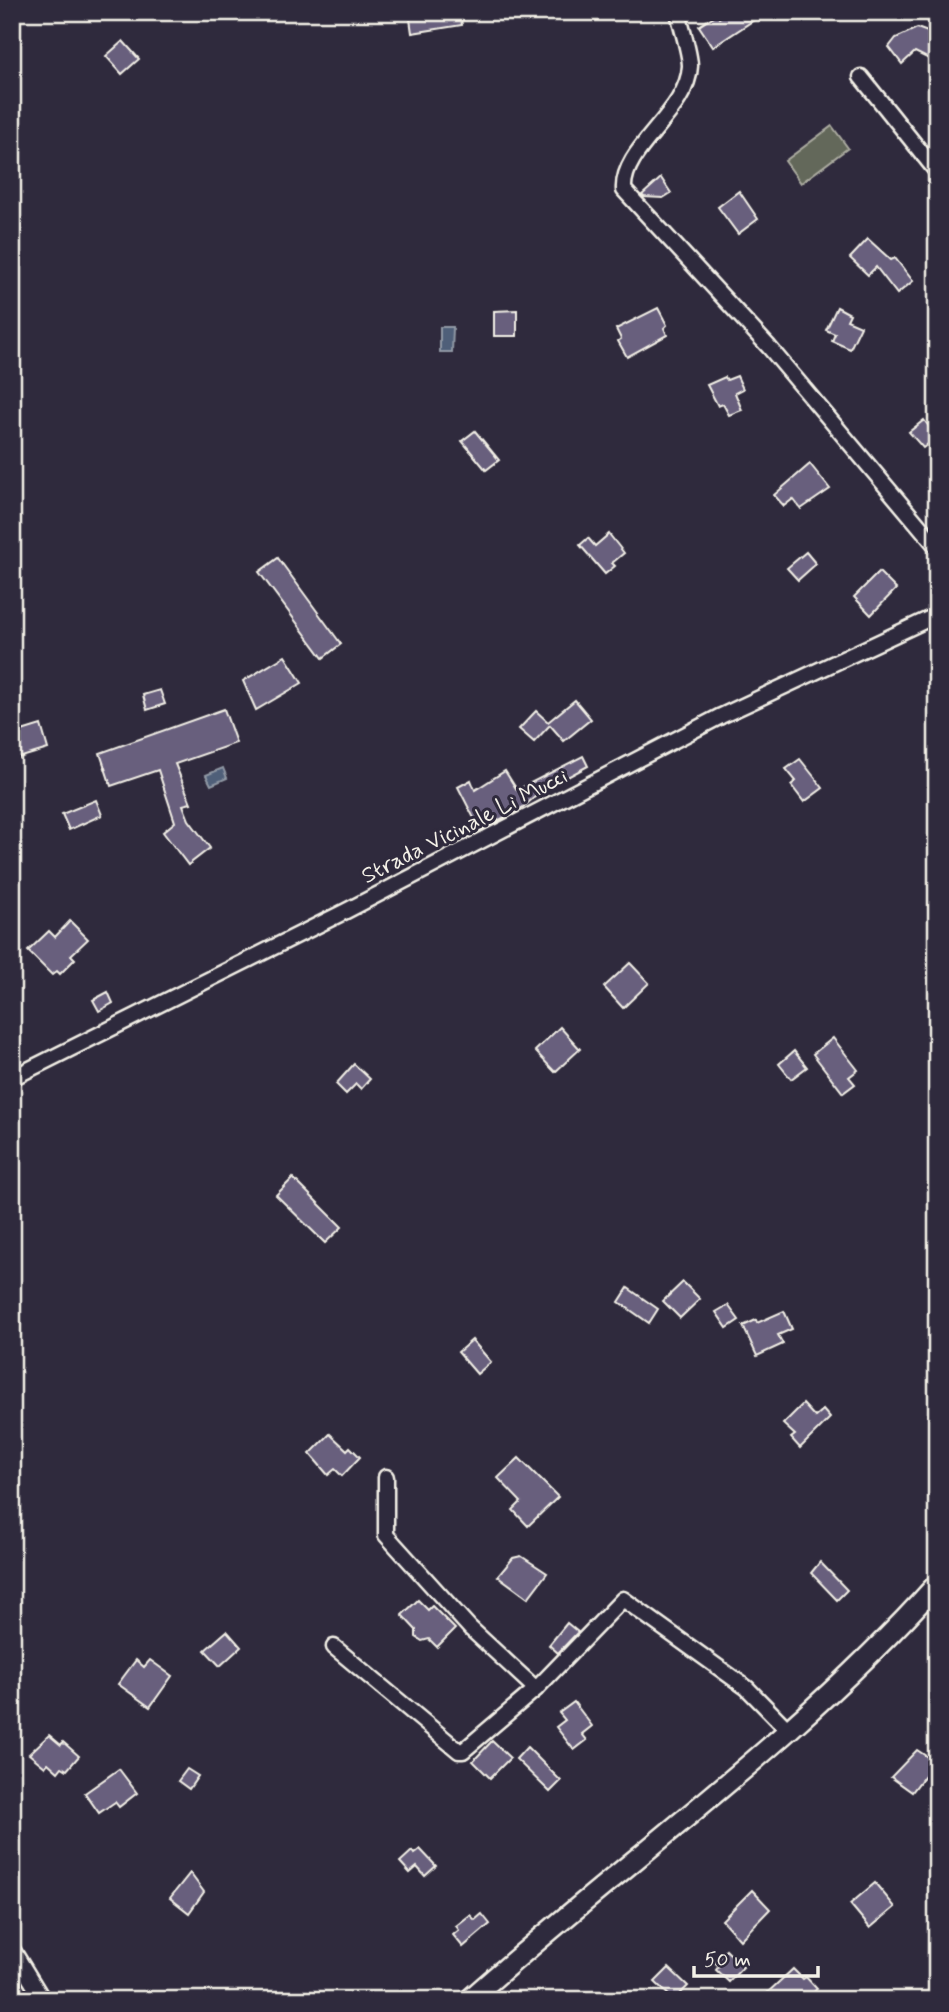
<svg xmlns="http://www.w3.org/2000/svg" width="949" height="2012" viewBox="0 0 949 2012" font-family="Mynerve,sans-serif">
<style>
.green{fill:#63685a;stroke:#acaca1;stroke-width:2}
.water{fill:#4f5e79;stroke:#9199a5;stroke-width:2}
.building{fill:#675f7d;stroke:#f4f1e8;stroke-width:2}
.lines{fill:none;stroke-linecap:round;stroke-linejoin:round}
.street-casing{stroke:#f4f1e8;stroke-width:19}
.secondary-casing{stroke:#f4f1e8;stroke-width:24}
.street{stroke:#2f2a3d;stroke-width:14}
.secondary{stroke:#2f2a3d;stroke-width:19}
.labels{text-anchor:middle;stroke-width:6;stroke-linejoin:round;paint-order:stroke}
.street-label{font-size:23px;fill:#f4f1e8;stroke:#2f2a3d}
</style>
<rect width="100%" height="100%" fill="#2f2a3d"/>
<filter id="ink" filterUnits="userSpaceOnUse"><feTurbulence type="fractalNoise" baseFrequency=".0143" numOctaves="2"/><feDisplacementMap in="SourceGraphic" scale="14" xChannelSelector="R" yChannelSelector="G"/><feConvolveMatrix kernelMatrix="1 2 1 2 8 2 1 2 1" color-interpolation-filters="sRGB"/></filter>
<g filter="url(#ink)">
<polygon class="green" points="832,126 848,148 801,183 785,161"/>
<g class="water">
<polygon points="440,327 453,327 452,352 440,352"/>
<polygon points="223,768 227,778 211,785 206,775"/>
</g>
<g class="building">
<polygon points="409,12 460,12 462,25 412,33"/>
<polygon points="728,12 766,12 713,47 699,26 717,14 719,18"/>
<polygon points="917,28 928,32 931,38 937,42 937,63 915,52 902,64 889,47 896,38"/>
<polygon points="123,41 139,59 122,74 106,56"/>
<polygon points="661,178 671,193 663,198 644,197 642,195"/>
<polygon points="739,191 758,219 738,234 718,207"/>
<polygon points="868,239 891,260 895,258 913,281 897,294 876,267 868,275 850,258"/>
<polygon points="837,307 850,314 847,320 861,326 850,349 832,341 835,334 826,330"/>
<polygon points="658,308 667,325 664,328 667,335 627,357 618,341 621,339 616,329"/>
<polygon points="517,310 517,336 494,336 494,311"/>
<polygon points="737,376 743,389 735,393 742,410 729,415 723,404 718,406 707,385 725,377 727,380"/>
<polygon points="924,420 937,437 923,448 909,432"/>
<polygon points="475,431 499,460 486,470 462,441"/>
<polygon points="810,464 830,489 801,509 793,499 784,506 774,495"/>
<polygon points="609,534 624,553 612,563 615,566 605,574 580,545 588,538 595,546"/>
<polygon points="806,552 816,564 798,580 787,568"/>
<polygon points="278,558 341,644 323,658 259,572"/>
<polygon points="879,572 896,589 871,615 854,597"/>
<polygon points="285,656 302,683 256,710 243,681"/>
<polygon points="160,690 165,704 147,710 143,695"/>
<polygon points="575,700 591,719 564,741 550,725 534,742 519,729 536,711 548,722"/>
<polygon points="224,709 236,743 175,764 191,803 183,805 189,820 210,848 188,865 163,832 175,822 158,770 111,786 100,753"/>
<polygon points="41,725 48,749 12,760 12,734"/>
<polygon points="583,756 588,766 543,790 522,808 480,830 458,787 471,780 475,790 505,771 517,790"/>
<polygon points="800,759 823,788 804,802 791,785 796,781 786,769"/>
<polygon points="96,800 102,815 69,830 62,814"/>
<polygon points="70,921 88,939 71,955 75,959 60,974 57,971 52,975 28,951 49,931 55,937"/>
<polygon points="630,963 649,983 623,1008 604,987"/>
<polygon points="108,992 113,1003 99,1011 93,1000"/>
<polygon points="560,1027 580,1049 555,1072 535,1051"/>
<polygon points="833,1038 858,1070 849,1077 855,1084 843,1093 813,1054"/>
<polygon points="794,1051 807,1067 791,1079 779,1064"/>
<polygon points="354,1064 370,1079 361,1089 356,1084 346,1094 336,1084"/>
<polygon points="293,1178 342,1227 325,1243 276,1195"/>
<polygon points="683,1282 700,1299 680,1318 663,1301"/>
<polygon points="628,1288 658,1309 649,1323 619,1302"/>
<polygon points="728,1305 739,1320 727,1328 716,1312"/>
<polygon points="784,1311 792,1329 778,1335 783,1344 757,1356 743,1326 756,1320 757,1323"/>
<polygon points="472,1340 491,1362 477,1374 458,1352"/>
<polygon points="803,1404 815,1417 823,1410 830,1418 800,1448 791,1438 795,1435 783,1424"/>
<polygon points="330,1434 347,1450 350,1447 360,1457 342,1476 335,1469 328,1475 310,1454"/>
<polygon points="519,1458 558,1497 528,1526 513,1510 521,1502 498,1478"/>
<polygon points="521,1556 547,1573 528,1598 498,1576 513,1558"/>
<polygon points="820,1562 847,1590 837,1600 811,1573"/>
<polygon points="418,1600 428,1610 432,1606 455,1629 437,1647 429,1639 422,1641 416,1637 416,1630 402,1615"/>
<polygon points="567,1623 578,1632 558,1653 549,1645"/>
<polygon points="227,1631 241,1647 220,1666 205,1650"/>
<polygon points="136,1660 144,1667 150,1660 172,1676 150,1707 118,1684"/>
<polygon points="574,1702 592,1726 582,1734 587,1740 574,1750 556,1727 565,1720 559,1713"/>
<polygon points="49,1735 61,1745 63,1742 79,1756 67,1770 62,1767 58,1772 48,1763 45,1767 29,1754"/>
<polygon points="492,1741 510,1758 490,1778 473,1761"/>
<polygon points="527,1747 561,1781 550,1792 516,1759"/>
<polygon points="917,1750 935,1762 912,1792 891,1777"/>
<polygon points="119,1769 137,1793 119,1807 115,1802 99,1813 85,1793"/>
<polygon points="187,1769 198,1776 189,1789 178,1781"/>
<polygon points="420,1849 436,1866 425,1876 417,1867 410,1873 400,1862 412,1851 414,1854"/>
<polygon points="190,1873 204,1892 189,1913 170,1898"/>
<polygon points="875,1883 895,1907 870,1928 850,1904"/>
<polygon points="752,1890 770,1909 740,1940 722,1920"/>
<polygon points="482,1914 490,1924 463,1947 453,1935 459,1930 456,1926 470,1915 475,1920"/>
<polygon points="726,1950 743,1967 729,1982 716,1970 719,1966 714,1962"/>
<polygon points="669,1968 688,1986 674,2000 655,1982"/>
<polygon points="793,1969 803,1979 806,1977 817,1989 805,2000 773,2000 767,1993"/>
</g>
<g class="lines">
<g class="street-casing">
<g id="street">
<path d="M678 12C681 27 690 52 690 66 688 113 621 148 624 190L769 347 937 547"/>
<polyline points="861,77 937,172"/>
<polyline points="12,1078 346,911 721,716 937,615"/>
<polyline points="386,1477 386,1535 470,1628 536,1689"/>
<polyline points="334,1647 459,1751 463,1751 536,1689 623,1599 747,1688 789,1731"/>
<polyline points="12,1949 43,2000"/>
</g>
</g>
<g class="secondary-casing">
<path id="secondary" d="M469 2000C625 1861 798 1740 937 1584"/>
</g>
<use href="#street" class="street"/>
<use href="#secondary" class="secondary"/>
</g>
</g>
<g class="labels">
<g class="street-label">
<text transform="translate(464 825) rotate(-27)" y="8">Strada Vicinale Li Mucci</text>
</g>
</g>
<rect width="949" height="2012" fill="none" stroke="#2f2a3d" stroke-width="42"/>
<rect x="21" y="21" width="907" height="1970" fill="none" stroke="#f4f1e8" stroke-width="2.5" filter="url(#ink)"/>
<path d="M694 1966v10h124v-10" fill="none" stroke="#f4f1e8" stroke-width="3.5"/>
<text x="704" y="1966" font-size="21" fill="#f4f1e8" stroke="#2f2a3d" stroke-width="5" paint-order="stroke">50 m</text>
</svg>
